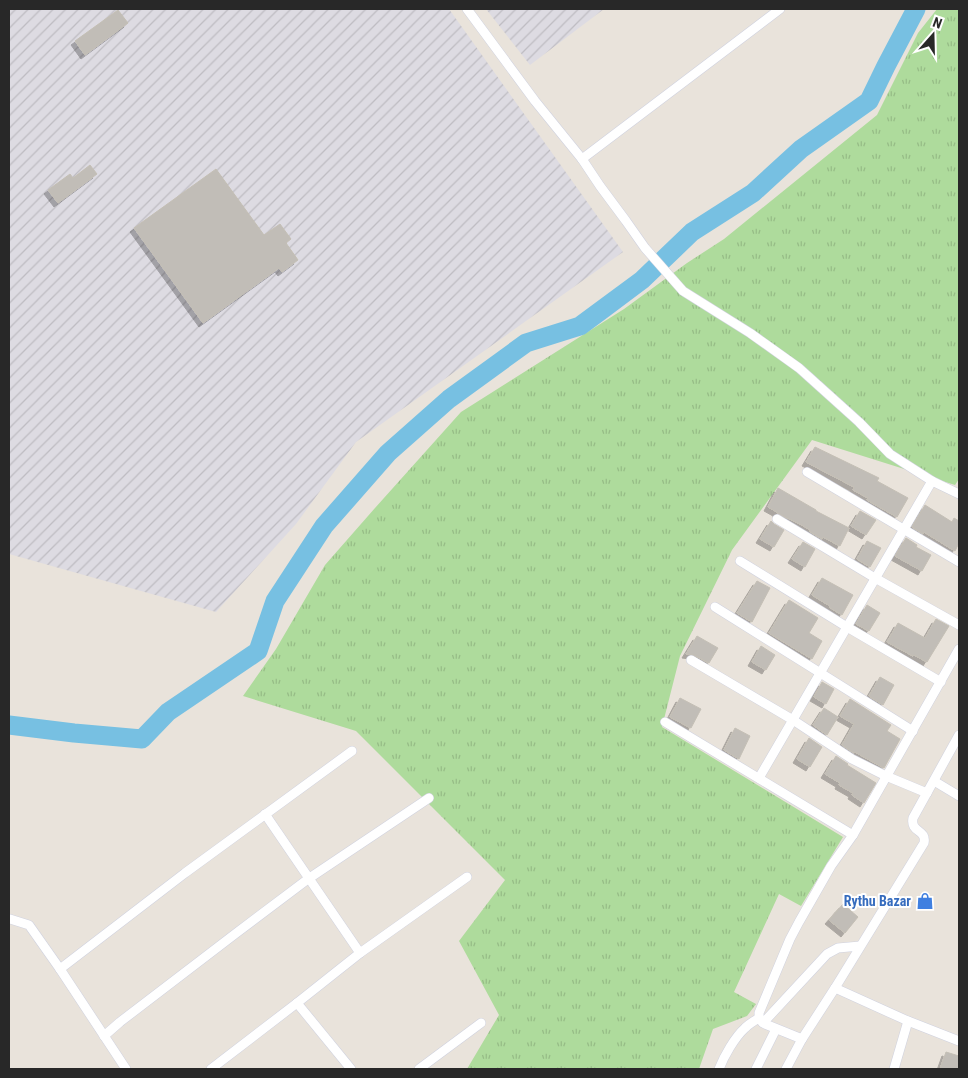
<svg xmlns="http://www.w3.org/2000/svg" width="968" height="1078" viewBox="0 0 968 1078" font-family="'Roboto Condensed',sans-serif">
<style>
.industrial{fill:url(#industrial-furrows)}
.grass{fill:url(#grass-tufts)}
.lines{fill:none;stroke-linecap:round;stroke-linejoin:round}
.river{stroke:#77c0e2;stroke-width:19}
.building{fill:#c1bdb7;stroke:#c4bfb5;filter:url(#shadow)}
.minor-casing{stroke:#d0d2df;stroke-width:10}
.minor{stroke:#fff;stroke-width:9}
.labels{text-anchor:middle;stroke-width:4;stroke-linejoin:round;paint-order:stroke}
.shop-label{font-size:14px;font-weight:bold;fill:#366cbe;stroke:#fff;text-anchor:end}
</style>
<defs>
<pattern id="industrial-furrows" width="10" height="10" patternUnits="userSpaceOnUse" patternTransform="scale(1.25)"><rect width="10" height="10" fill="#dddbe2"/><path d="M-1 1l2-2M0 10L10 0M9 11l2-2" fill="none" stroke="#bebcc2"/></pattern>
<pattern id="grass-tufts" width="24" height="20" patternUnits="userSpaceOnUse" patternTransform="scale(1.25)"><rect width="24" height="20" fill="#aedb9c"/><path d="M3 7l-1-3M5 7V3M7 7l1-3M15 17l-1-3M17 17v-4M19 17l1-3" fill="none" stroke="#96bc86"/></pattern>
<filter id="shadow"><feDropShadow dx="-4" dy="4" stdDeviation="0" flood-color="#0004"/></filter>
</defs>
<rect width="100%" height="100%" fill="#e9e3db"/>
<g class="industrial">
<polygon points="9,9 449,9 623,252 356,442 296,524 216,612 9,554"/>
<polygon points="486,9 604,9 530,65"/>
</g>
<polygon class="grass" points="937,9 959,9 959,479 955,485 812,440 732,550 680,656 662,727 843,837 801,906 779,894 734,992 756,1004 747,1016 713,1029 699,1069 467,1069 499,1015 459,941 505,880 356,731 243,696 276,649 325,565 375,508 461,412 624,309 687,263 724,239 877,115 918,33"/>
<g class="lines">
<polyline class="river" points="9,725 74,733 142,739 168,712 258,651 275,601 324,526 388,453 449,399 526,343 580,326 603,309 642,280 692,232 753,193 801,149 869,101 886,66 916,9"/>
</g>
<g class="building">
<polygon points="118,10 128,23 85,55 75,41"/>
<polygon points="90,165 97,174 58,203 48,190 70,174 73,178"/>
<polygon points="216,169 264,235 280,224 291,239 286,243 298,260 282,272 279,268 203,323 134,228"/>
<polygon points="815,447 879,478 877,481 908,498 897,517 867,500 868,498 853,490 854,487 806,462"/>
<polygon points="778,488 816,510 816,511 849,528 840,546 823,537 822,539 809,531 810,530 802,525 777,513 777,512 768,507"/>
<polygon points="925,505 952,522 954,518 959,521 959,543 955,551 924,532 923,534 912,527"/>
<polygon points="860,511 876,520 866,535 851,526"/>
<polygon points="771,521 774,524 784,530 774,547 760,539"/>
<polygon points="906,538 917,545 916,547 931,555 922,571 895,556"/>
<polygon points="867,541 881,548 870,567 857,559"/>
<polygon points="803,542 815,549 805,567 792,559"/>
<polygon points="822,578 853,595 842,615 829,607 830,606 812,595"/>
<polygon points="757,581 770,588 752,622 737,613"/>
<polygon points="789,600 818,618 809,633 822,641 812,659 769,633"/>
<polygon points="867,605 880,613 869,631 856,624"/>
<polygon points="936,619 949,626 927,662 914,655 913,656 887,642 898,623 925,638"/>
<polygon points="697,636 718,648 709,663 694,655 686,654"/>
<polygon points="761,646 775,655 766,670 752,662"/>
<polygon points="880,677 894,685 883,705 869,696"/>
<polygon points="822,682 834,689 826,704 814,697"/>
<polygon points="680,698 701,709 691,728 670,717"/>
<polygon points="850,699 891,725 887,731 900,739 884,768 855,752 854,753 842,745 854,724 840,716"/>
<polygon points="824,708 838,717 827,735 813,725"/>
<polygon points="735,728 750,736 739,759 724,750"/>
<polygon points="809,738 822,747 810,767 797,759"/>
<polygon points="836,756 848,764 847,765 876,783 864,803 852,795 853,793 839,785 840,783 825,774"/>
<polygon points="843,904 858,917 845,933 829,920"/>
<polygon points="946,1052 959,1056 959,1069 940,1069"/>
</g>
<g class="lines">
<g class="minor-casing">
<g id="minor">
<polyline points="467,9 535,101 582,159 600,186 626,221 645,248 683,291 750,333 799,368 859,422 890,454 932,481 959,494"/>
<polyline points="582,159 780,9"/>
<polyline points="807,472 959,562"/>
<polyline points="777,519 875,578 959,625"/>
<polyline points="740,561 847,627 941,682"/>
<polyline points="715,607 913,731"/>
<polyline points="691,660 793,720 852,759 886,776 927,793"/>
<polyline points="665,722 853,835"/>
<polyline points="759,778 932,481"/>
<polyline points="934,781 959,796"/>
<polyline points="265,814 360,953"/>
<polyline points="9,919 10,919 29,925 60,969 126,1069"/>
<polyline points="60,969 185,873 352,751"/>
<path d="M835 988 924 843C927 829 910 833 913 818L959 735"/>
<polyline points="297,1003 351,1069"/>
<polyline points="763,1023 827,954 838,948 860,946"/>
<polyline points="104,1036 120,1022 235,934 308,879 429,798"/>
<path d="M802 1039 765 1024C760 1021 759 1019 759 1013L790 939 799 922 831 866 853 835 959 649"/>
<polyline points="211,1069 297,1003 360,953 467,877"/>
<polyline points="419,1069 481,1023"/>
<path d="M719 1069C724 1056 735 1037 745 1028 749 1024 754 1021 759 1018"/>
<polyline points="756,1069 776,1029"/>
<polyline points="786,1069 802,1039 835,988 908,1021 959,1041"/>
<polyline points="894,1069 908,1021"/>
</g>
</g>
<use href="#minor" class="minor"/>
</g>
<defs>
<g id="shop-bare" transform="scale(1.35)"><path d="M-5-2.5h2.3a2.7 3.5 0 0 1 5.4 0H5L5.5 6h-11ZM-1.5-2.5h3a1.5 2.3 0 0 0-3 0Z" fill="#3f7fe0" stroke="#fff" stroke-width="2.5" paint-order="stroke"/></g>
</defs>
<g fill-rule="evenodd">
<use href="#shop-bare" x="925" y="901"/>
</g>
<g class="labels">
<g class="shop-label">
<text x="911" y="906">Rythu Bazar</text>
</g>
</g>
<rect width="968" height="1078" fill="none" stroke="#282828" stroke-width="20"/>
<g transform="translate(933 35) rotate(20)" stroke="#ffffff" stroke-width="4" paint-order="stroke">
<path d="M0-4L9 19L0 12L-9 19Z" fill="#282828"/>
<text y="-8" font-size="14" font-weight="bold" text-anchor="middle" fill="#282828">N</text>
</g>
</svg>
